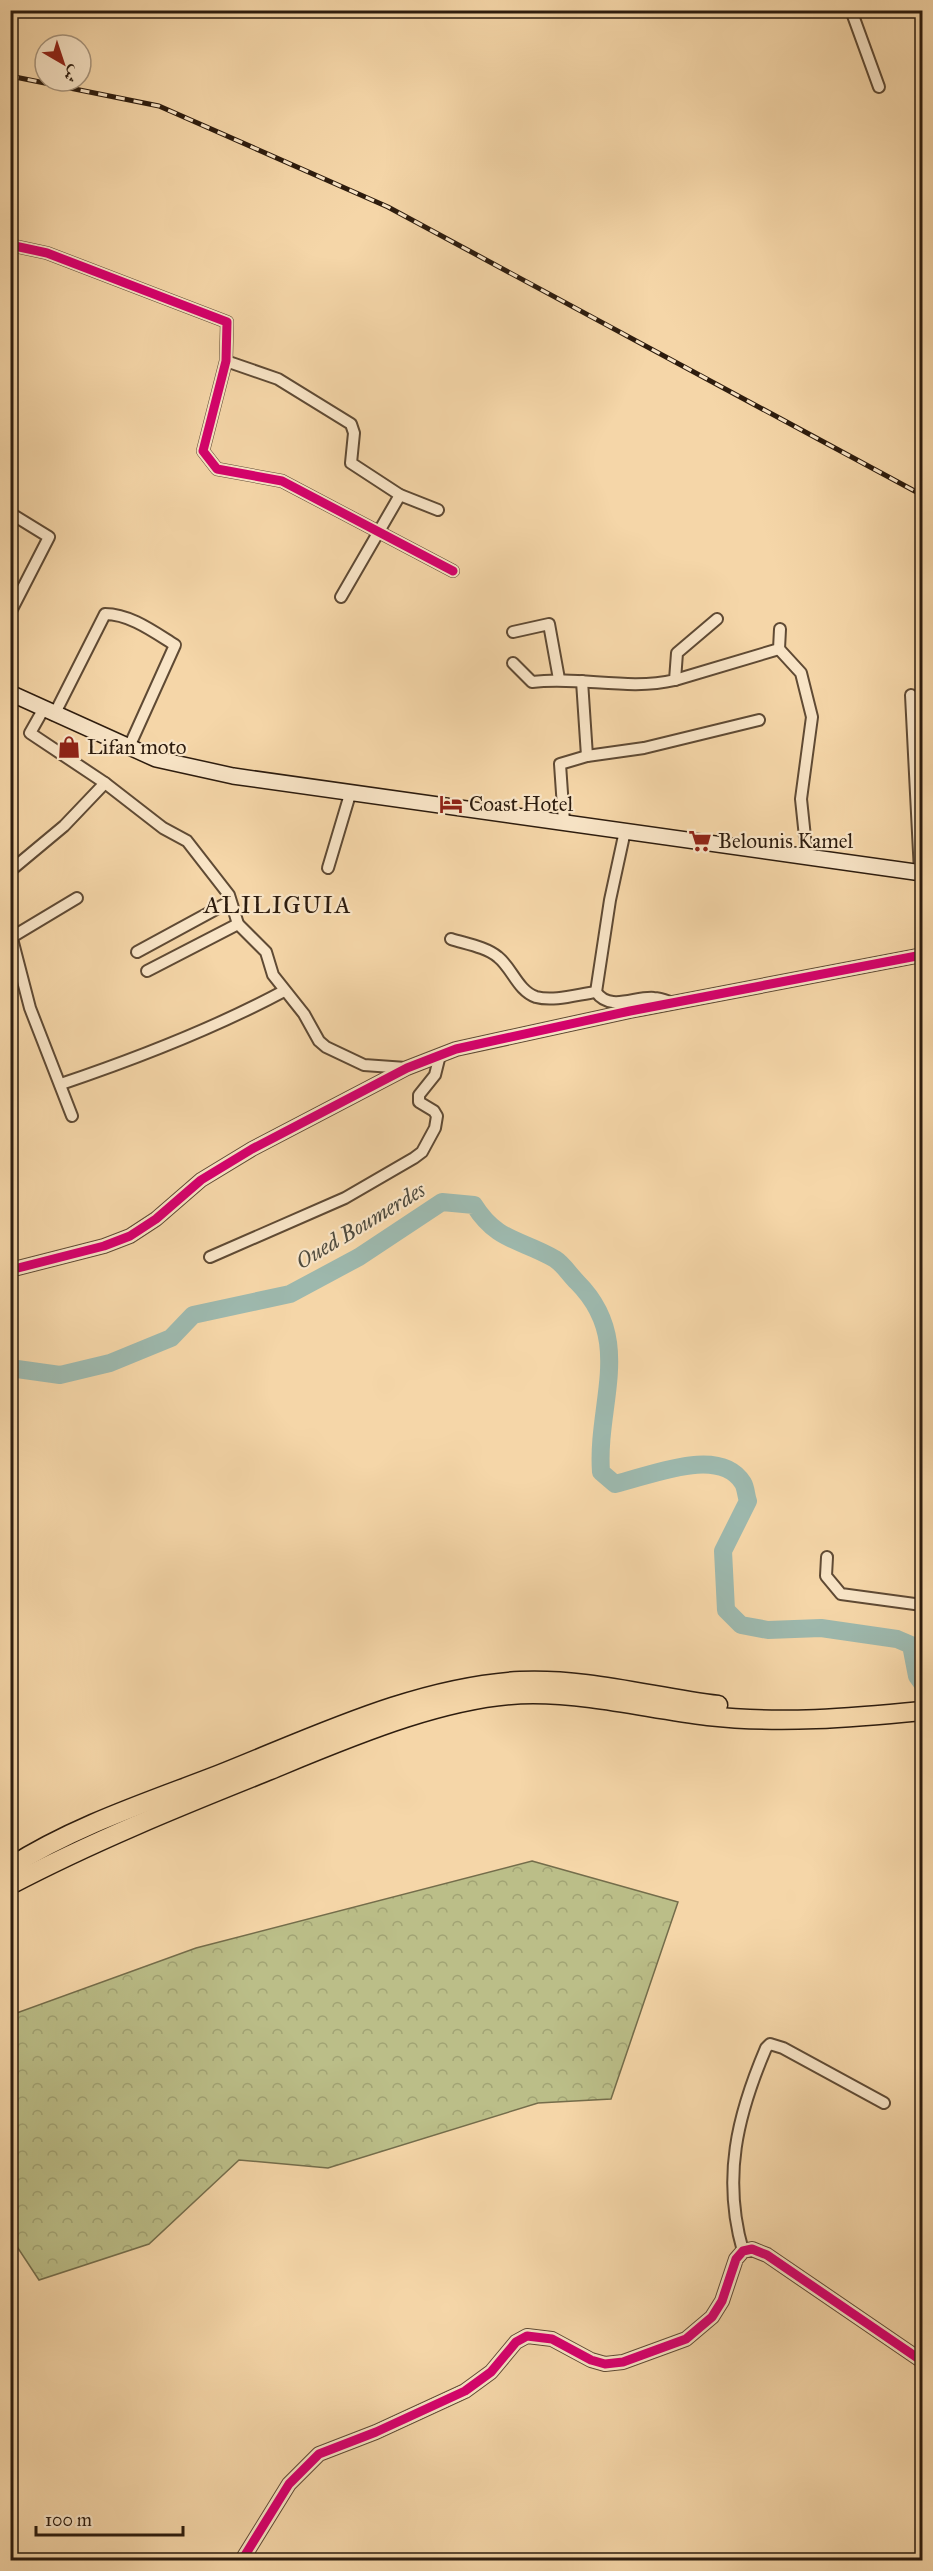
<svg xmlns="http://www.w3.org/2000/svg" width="933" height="2571" viewBox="0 0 933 2571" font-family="'IM FELL Great Primer',Amiri,serif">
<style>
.forest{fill:url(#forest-crowns);stroke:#746d4b;stroke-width:1.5}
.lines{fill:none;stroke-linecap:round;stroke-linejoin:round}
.river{stroke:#9db8ad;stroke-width:18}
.minor-casing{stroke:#5f4a34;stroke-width:14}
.tertiary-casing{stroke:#5f4a34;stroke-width:16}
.secondary-casing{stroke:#2d1c0e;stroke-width:18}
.trunk-casing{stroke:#2d1c0e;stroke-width:21}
.minor{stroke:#f8e4c6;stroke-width:10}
.tertiary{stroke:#f8e4c6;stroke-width:14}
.secondary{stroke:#f8e4c6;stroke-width:15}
.trunk{stroke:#f5d6a8;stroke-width:18}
.rail-casing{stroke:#2d1c0e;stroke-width:5}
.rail{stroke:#f8e4c6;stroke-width:3;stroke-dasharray:9;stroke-linecap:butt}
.cycleway-casing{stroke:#f8e4c6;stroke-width:13}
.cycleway{stroke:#d6006c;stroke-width:9}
.labels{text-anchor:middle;stroke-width:4.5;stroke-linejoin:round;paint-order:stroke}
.poi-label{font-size:21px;fill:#2d1c0e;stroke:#f8e4c6;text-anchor:start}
.water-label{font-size:22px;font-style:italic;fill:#4f4b3e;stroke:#f8e4c6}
.quarter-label{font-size:24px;letter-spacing:1.5px;fill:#2d1c0e;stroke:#f8e4c6}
</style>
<defs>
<pattern id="forest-crowns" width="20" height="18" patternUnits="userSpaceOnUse" patternTransform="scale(1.5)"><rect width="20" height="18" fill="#bbbe88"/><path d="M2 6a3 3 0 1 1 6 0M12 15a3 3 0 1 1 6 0" fill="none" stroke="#a1a374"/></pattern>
</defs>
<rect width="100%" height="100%" fill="#f5d6a8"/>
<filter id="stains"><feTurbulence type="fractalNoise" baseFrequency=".00333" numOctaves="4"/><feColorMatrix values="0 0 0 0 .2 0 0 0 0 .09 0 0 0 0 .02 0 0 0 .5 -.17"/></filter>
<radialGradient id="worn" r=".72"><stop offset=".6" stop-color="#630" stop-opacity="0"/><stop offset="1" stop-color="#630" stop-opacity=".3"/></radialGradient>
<polygon class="forest" points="532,1861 678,1902 611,2099 538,2103 328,2168 239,2160 149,2244 39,2280 14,2242 11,2244 11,2015 196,1948"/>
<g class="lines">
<path class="river" d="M10 1368 60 1375 110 1363 171 1338 193 1315 290 1294 359 1257 442 1202 474 1205C497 1242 521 1239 555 1259 563 1264 570 1275 577 1282 635 1340 596 1403 601 1472L615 1484C650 1476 720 1445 743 1483 746 1488 746 1496 748 1501L723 1551 726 1610 741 1625 768 1630 821 1628 897 1639 911 1645 917 1676 922 1683"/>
<g class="minor-casing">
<g id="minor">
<polyline points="851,10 879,87"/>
<polyline points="10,245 47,253 227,322 226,361 203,451 217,469 282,481 453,571"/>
<polyline points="226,361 278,379 351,424 354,433 351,463 400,495 438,510"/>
<polyline points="10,513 49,537 10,613"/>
<polyline points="341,597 400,495"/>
<polyline points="513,632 549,624 559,679"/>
<polyline points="779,649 801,673 812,717 801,799 807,856"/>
<path d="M513 663 532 682C580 676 628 691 675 680L677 653 717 619"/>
<polyline points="675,680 779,649 780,629"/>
<polyline points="582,681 587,756"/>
<polyline points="911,695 920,872"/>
<polyline points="43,710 30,733 105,783 163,828 187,841 229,895 238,924 266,952 273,975 304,1014 319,1041 326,1047 364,1065 406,1068"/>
<path d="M54 715 105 614C130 614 154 632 175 645L129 747"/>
<polyline points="564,822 560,764 587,756 644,748 759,720"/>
<path d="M625 831 610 900 596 992C610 1012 635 996 654 998 661 998 667 1001 673 1003"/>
<polyline points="328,868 351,791"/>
<polyline points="10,871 64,826 105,783"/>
<polyline points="10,931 30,1008 72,1116"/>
<polyline points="12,937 77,898"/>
<path d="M451 939C467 944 486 947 498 957 512 968 518 991 536 997 554 1002 579 994 596 992"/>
<polyline points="137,952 229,902"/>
<polyline points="147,971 238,924"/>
<path d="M61 1084C138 1058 213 1029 284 991"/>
<polyline points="210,1257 345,1198 414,1158 422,1152 435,1128 437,1116 434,1111 419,1102 419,1095 435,1075 440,1055"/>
<polyline points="827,1557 826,1576 841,1594 922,1605"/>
<path d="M743 2251C722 2178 737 2116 766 2048L770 2044 783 2048 884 2103"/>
</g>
</g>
<g class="tertiary-casing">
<g id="tertiary">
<polyline points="10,1270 104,1246 130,1236 156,1219 201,1180 252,1149 407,1068 456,1049 630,1011 922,955"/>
<polyline points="242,2560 289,2484 319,2454 376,2432 465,2391 491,2372 516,2342 527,2336 552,2339 591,2360 605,2364 623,2362 686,2339 712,2317 722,2301 736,2259 743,2251 752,2249 767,2255 922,2361"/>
</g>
</g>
<g class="secondary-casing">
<polyline id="secondary" points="10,693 156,759 233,776 922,873"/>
</g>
<g class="trunk-casing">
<g id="trunk">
<path d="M10 1867C74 1826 148 1802 218 1775 314 1737 415 1687 520 1681 588 1678 652 1697 718 1705"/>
<path d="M10 1885C92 1842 178 1807 263 1773 343 1740 447 1694 533 1694 592 1694 650 1709 708 1716 780 1724 851 1718 922 1711"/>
</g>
</g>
<use href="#minor" class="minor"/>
<use href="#tertiary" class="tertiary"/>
<use href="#secondary" class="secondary"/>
<use href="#trunk" class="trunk"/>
<g class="rail-casing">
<polyline id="rail" points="10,76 159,106 388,207 922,495"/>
</g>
<use href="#rail" class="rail"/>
<g class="cycleway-casing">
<g id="cycleway">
<polyline points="10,245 47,253 227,322 226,361 203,451 217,469 282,481 453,571"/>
<polyline points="10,1270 104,1246 130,1236 156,1219 201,1180 252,1149 407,1068 456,1049 630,1011 922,955"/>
<polyline points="242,2560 289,2484 319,2454 376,2432 465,2391 491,2372 516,2342 527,2336 552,2339 591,2360 605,2364 623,2362 686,2339 712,2317 722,2301 736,2259 743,2251 752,2249 767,2255 922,2361"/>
</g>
</g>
<use href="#cycleway" class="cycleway"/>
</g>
<defs>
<g id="shop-bare" transform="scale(1.8)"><path d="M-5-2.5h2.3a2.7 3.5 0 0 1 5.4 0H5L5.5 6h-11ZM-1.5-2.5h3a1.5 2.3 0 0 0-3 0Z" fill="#8f2418" stroke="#f8e4c6" stroke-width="2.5" paint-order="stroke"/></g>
<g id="hotel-bare" transform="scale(1.8)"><path d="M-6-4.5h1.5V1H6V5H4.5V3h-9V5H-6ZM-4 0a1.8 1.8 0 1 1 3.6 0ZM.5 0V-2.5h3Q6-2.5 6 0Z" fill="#8f2418" stroke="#f8e4c6" stroke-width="2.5" paint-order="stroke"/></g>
<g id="supermarket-bare" transform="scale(1.8)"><path d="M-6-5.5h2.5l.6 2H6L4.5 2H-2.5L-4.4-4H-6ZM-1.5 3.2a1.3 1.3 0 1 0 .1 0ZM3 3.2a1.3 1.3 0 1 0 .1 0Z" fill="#8f2418" stroke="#f8e4c6" stroke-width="2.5" paint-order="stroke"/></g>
</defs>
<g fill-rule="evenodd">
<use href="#shop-bare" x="69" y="747"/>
<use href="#hotel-bare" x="451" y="804"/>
<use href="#supermarket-bare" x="700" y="841"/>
</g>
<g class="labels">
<g class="poi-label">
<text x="87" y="754">Lifan moto</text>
<text x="469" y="811">Coast Hotel</text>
<text x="718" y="848">Belounis Kamel</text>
</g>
<g class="water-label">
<text transform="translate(360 1225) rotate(-31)" y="8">Oued Boumerdes</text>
</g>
<g class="quarter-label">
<text x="278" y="913">ALILIGUIA</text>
</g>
</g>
<rect width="933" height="2571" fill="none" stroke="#f5d6a8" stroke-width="36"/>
<rect x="12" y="12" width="909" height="2547" fill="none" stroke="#2d1c0e" stroke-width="3"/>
<rect x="18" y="18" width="897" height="2535" fill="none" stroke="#2d1c0e" stroke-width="1.5"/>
<g transform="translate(63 63) rotate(141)"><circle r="28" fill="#f8e4c6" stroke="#a7947c" stroke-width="1.5"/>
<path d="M0-4.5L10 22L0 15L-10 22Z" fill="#8f2418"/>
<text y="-9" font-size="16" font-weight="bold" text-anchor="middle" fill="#2d1c0e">ش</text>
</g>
<path d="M36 2526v9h147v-9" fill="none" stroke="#2d1c0e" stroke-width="3"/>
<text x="45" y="2526" font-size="18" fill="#2d1c0e" stroke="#f8e4c6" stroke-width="4.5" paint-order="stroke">100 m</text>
<rect width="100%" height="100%" filter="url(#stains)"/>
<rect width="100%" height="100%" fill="url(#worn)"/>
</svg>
